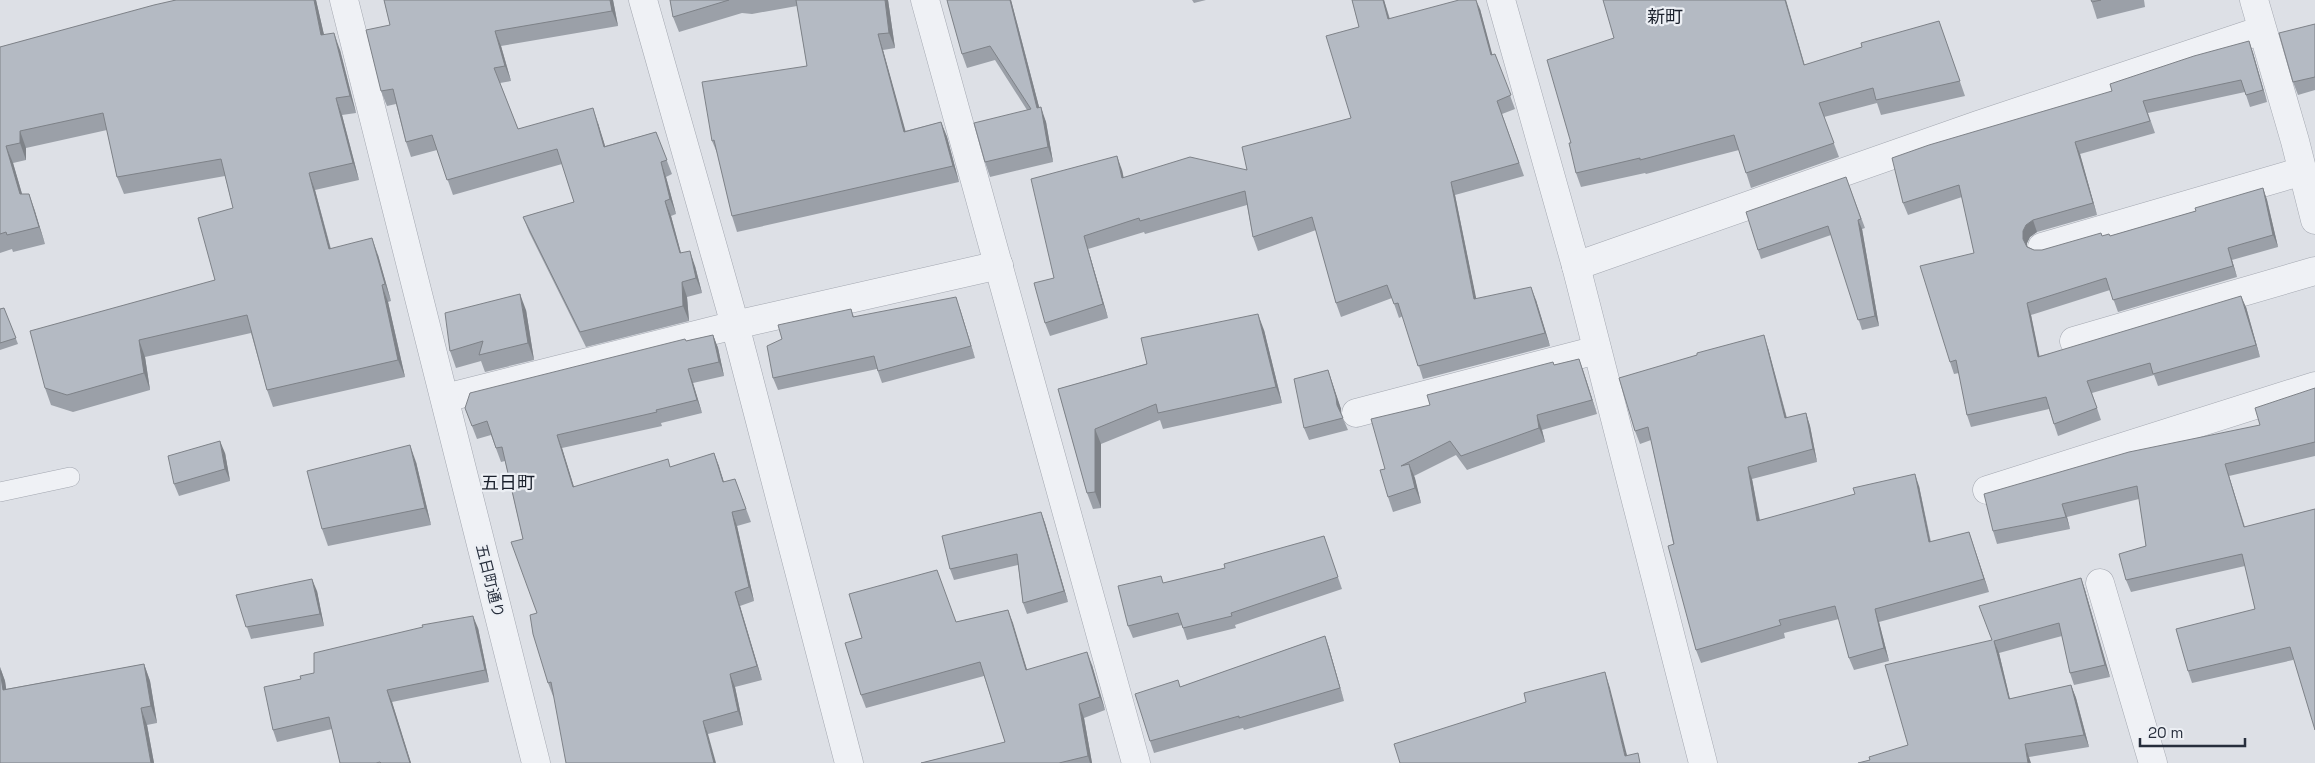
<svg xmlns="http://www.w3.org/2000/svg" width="2315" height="763" viewBox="0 0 2315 763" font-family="'Space Grotesk','Noto Sans JP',sans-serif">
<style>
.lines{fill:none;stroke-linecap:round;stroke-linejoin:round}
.service-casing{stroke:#a3a7b0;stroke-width:20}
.minor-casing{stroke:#a3a7b0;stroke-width:29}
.tertiary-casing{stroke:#a3a7b0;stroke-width:29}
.service{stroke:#eff1f5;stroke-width:19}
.minor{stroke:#eff1f5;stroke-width:28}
.tertiary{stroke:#eff1f5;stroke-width:28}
.wall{fill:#9ba0a8}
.shaded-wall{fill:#7e8288}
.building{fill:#b4bac3;stroke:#7e8288}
.labels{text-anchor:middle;stroke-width:4.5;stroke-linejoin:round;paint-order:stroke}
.street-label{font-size:15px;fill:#272e3c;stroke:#eceff4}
.quarter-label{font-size:18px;fill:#1a202c;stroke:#eceff4}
</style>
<rect width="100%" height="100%" fill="#dde0e6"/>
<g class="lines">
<g class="service-casing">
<polyline id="service" points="0,492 70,477"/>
</g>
<g class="minor-casing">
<g id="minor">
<polyline points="643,0 735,325 849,763"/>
<polyline points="925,0 1136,763"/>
<polyline points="1501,0 1576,266 1703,763"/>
<polyline points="2254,0 2295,141 2315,220"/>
<polyline points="2042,247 2303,171"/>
<polyline points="1576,266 1978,125 2262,30"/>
<polyline points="2074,341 2315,271"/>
<polyline points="445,398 735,325 999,265"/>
<polyline points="1356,413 1597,350"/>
<polyline points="1987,490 2315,386"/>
<polyline points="2100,583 2153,763"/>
</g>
</g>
<g class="tertiary-casing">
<polyline id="tertiary" points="344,0 536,763"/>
</g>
<use href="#service" class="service"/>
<use href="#minor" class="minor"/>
<use href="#tertiary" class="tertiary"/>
</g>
<g class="wall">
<polygon points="176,0 316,0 324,35 340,50 356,113 342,115 359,180 315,190 331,249 378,255 391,301 388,302 405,377 273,407 267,390 251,333 145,357 150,390 73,412 51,405 45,388 215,280 233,208 225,176 124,194 117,177 107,130 26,148 26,160 13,163 22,194 29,194 45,244 13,252 12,249 0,253 0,47"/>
<polygon points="384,0 613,0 618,26 501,46 511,81 500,83 518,129 598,123 605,146 656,132 672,174 666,177 676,214 671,216 681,253 695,266 702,293 687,297 689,321 586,347 529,232 523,217 574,202 562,164 453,195 437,150 411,157 406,142 396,104 387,106 381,91 390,25"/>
<polygon points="670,0 888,0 895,48 883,50 905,131 941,122 947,137 959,182 737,232 732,216 718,155 712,141 807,66 797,6 752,14 742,13 679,32 673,17"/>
<polygon points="947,0 1011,0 1039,107 1046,122 1053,162 990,177 985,162 1027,110 995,60 967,68 962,54"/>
<polygon points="1192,0 1206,0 1194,3"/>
<polygon points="1352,0 1384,0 1390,19 1480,9 1492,55 1495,54 1515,109 1502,114 1524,176 1455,195 1476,299 1536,300 1550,346 1423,379 1403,316 1399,318 1392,298 1341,317 1336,303 1316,230 1258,251 1253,237 1247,205 1145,234 1144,232 1088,249 1108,318 1050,336 1045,323 1054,278 1122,170 1123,178 1247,170 1351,118 1359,27"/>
<polygon points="2091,0 2144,0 2145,7 2097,19"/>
<polygon points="1939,21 1965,96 1881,115 1877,103 1824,117 1839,157 1751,188 1739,150 1646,174 1645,173 1581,187 1576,173 1571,143 1614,38 1805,65 1862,47"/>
<polygon points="2315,24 2315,90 2298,95 2293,82"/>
<polygon points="2249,41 2253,53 2267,102 2250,107 2245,92 2148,113 2155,133 2080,154 2097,215 2037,232 2030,237 2027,243 2027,246 2034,250 2042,250 2102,236 2110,236 2196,211 2263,188 2267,200 2278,247 2232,260 2237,277 2118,312 2110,290 2031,315 2039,356 2246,307 2260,357 2158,386 2154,375 2092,393 2101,420 2058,436 2049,409 1971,427 1967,415 1959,373 1954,374 1950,362 1974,253 1962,197 1908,215 1903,203 2112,91"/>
<polygon points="1846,177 1865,228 1862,229 1879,326 1862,330 1831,235 1761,259 1758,250"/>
<polygon points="4,308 18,344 0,350 0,309"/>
<polygon points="851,309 854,317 960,309 975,358 882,383 877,369 778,390 773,378"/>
<polygon points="526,310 534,360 485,372 481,361 456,368 450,351"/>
<polygon points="1264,330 1282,403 1163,429 1160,420 1101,444 1101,508 1093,509 1087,493 1058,389"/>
<polygon points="713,335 718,348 724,376 693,383 702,413 661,423 662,426 562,448 574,487 671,467 714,453 724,482 735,479 751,522 737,526 754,601 740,606 762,680 735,687 743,725 708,734 553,696 548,683 537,613 523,539 505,461 501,462 491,435 477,439 465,408 686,341"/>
<polygon points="1768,348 1787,418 1806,413 1810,426 1817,462 1752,479 1760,520 1919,486 1931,542 1969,532 1989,592 1879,622 1889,661 1854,670 1849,658 1839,619 1784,633 1785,638 1701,663 1696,650 1651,440 1640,444 1635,431"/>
<polygon points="1579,359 1597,414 1542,430 1545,442 1467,470 1456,455 1414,476 1421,503 1393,512 1388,497 1385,469 1430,405 1554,365"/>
<polygon points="1328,370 1341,409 1341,414 1348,430 1309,440 1304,428"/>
<polygon points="2315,388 2315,456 2229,476 2245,527 2315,509 2293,660 2192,683 2188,671 2255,609 2245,566 2131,592 2126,580 2146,546 2139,499 2067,517 2070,529 1997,544 1993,531 2260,425"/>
<polygon points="225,453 230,481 179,496 174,484"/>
<polygon points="416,462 431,525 328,546 322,529"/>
<polygon points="1041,512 1045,523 1068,602 1027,614 1023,603 1018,565 954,580 950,569"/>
<polygon points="1324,536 1342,589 1235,625 1236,628 1187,640 1182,625 1133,638 1128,626 1164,583 1225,568"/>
<polygon points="2081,578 2085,590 2110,677 2074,685 2070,673 2062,636 1999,653 2010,699 2071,685 2076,698 2089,747 2029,757 1870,760 1908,745 1992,640"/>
<polygon points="317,591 324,626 251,639 236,595"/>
<polygon points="1008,610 1027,670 1092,665 1105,710 1084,718 1092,763 921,763 1005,742 984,676 866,708 861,695 956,622"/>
<polygon points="478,628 489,682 392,702 411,763 340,763 332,729 277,742 273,730 301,679 314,673"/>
<polygon points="1325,636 1329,648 1344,701 1244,730 1243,728 1154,753 1150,741 1180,687"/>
<polygon points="144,664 150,681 157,723 147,725 154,763 0,763 0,667 5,681 6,689"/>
</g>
<g class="shaded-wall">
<polygon points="314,0 316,0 328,52 321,35"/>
<polygon points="610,0 613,0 618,26 612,11"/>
<polygon points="885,0 888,0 895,48 889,33"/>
<polygon points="1010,0 1011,0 1043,122 1037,108"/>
<polygon points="1383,0 1384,0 1393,32 1388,19"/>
<polygon points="1476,0 1480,9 1496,68 1491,55"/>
<polygon points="1785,0 1786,0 1809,80 1804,65"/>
<polygon points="495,31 501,46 511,81 505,66"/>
<polygon points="334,33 340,50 356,113 350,96"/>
<polygon points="878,34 883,50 910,147 904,132"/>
<polygon points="2249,41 2253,53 2267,102 2263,90"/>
<polygon points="336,98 342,115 359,180 353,163"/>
<polygon points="1041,107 1046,122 1053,162 1048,147"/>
<polygon points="593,108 598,123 610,162 604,147"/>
<polygon points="941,122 947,137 959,182 953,166"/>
<polygon points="20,131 26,148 26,160 20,143"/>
<polygon points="2075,142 2080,154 2097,215 2093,203"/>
<polygon points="6,146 13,163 27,211 20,194"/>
<polygon points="1117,156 1122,170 1127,192 1122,178"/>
<polygon points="661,162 666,177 676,214 670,199"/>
<polygon points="309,173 315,190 335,266 329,249"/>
<polygon points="1451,182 1455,195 1479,312 1474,299"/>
<polygon points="2263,188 2267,200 2278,247 2273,235"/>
<polygon points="29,194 35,211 45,244 39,227"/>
<polygon points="665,201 671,216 685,268 680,253"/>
<polygon points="1858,220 1862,229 1879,326 1875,316"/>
<polygon points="2033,220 2037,232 2030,237 2027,243 2027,251 2023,239 2023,231 2026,225"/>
<polygon points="1084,236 1088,249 1108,318 1103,304"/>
<polygon points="372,238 378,255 391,301 385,284"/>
<polygon points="2228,248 2232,260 2237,277 2233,266"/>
<polygon points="690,251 695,266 702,293 696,278"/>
<polygon points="682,282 687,297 689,321 683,306"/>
<polygon points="382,285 388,302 405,377 398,360"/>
<polygon points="1531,287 1536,300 1550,346 1545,333"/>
<polygon points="520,294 526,310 534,360 528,343"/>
<polygon points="2241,296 2246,307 2260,357 2256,345"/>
<polygon points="956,297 960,309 975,358 971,346"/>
<polygon points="2027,303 2031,315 2042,368 2038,357"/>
<polygon points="1258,314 1264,330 1282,403 1276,387"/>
<polygon points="713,335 718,348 724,376 719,362"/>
<polygon points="1764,335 1768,348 1790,431 1785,418"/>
<polygon points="139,340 145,357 150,390 144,373"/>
<polygon points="1579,359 1584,373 1597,414 1592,400"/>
<polygon points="688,369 693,383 702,413 697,400"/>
<polygon points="1328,370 1341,409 1341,417 1337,405"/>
<polygon points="1806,413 1810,426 1817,462 1813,449"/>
<polygon points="1537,415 1542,430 1545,442 1539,428"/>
<polygon points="1095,429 1101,444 1101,508 1095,492"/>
<polygon points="557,435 562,448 578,500 573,487"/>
<polygon points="220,441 225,453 230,481 225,469"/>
<polygon points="410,445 416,462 431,525 425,508"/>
<polygon points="714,453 719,466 728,496 723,482"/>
<polygon points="1409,464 1415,478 1421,503 1415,488"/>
<polygon points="2225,464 2229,476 2248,540 2244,527"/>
<polygon points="1748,467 1752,479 1762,534 1757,521"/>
<polygon points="1915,474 1919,486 1933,555 1929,542"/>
<polygon points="2062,504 2067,517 2070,529 2066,517"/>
<polygon points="732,512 737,526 754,601 749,587"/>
<polygon points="1041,512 1045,523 1068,602 1064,591"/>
<polygon points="1969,532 1989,592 1984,579"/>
<polygon points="2081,578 2085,590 2110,677 2105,665"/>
<polygon points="312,579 317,591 324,626 320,614"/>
<polygon points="735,592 740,606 762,680 757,666"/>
<polygon points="1875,609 1879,622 1889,661 1884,648"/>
<polygon points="1008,610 1013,623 1031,683 1026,670"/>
<polygon points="473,616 478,628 489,682 485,670"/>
<polygon points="1325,636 1329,648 1344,701 1340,688"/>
<polygon points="1994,641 1999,653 2013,712 2009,699"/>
<polygon points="1087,652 1092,665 1105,710 1100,697"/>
<polygon points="144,664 150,681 157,723 151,706"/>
<polygon points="0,667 5,681 9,707 3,690"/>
<polygon points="1605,672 1610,688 1629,763 1625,756"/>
<polygon points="730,674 735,687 743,725 738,711"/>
<polygon points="2071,685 2076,698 2089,747 2084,735"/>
<polygon points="387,690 392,702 411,763 410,763"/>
<polygon points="1079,704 1084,718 1092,763 1090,763 1088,756"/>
<polygon points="141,708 147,725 154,763 151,763"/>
<polygon points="703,721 708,734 716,763 714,763"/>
<polygon points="2025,744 2029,757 2031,763 2028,763"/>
</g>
<g class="building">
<polygon points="176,0 314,0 321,35 334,33 350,96 336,98 353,163 309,173 329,249 372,238 385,284 382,285 398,360 267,390 247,315 139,340 144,373 67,395 45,388 30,331 215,280 198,218 233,208 221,159 117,177 103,113 20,131 20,143 6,146 20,194 29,194 39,227 7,235 6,232 0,234 0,47 154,5"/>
<polygon points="384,0 610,0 612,11 495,31 505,66 494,68 518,129 593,108 604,147 656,132 667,160 661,162 670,199 665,201 680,253 690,251 696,278 682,282 683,306 580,332 523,217 574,202 557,149 447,180 432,135 406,142 393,89 381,91 366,30 390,25"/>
<polygon points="670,0 729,0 673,17"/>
<polygon points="796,0 885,0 889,33 878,34 904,132 941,122 953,166 732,216 714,140 712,141 702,82 807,66"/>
<polygon points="947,0 1010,0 1037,108 1041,107 1048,147 985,162 974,123 1031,109 990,46 962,54 948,4"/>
<polygon points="1352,0 1383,0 1388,19 1459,0 1476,0 1491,55 1495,54 1511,95 1497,101 1519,163 1451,182 1474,299 1531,287 1545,333 1418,366 1398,303 1394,304 1387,285 1336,303 1312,217 1253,237 1245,191 1140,221 1139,218 1084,236 1103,304 1045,323 1034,283 1054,278 1031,179 1117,156 1122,178 1190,157 1247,170 1242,147 1351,118 1326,36 1359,27"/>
<polygon points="1603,0 1785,0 1804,65 1862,47 1861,43 1939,21 1960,81 1876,100 1873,88 1819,103 1834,143 1746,173 1734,135 1640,160 1640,158 1576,173 1569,143 1571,143 1547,60 1614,38"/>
<polygon points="2091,0 2101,0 2092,2"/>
<polygon points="2315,24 2315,77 2293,82 2279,33"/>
<polygon points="2249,41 2263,90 2246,95 2241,80 2143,101 2150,121 2075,142 2093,203 2033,220 2026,225 2023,231 2023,239 2027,247 2034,250 2042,250 2101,233 2102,236 2109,234 2110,236 2196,211 2195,208 2263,188 2273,235 2228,248 2233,266 2113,300 2106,278 2027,303 2038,357 2241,296 2256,345 2153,374 2150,363 2087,381 2097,408 2054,424 2046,397 1967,415 1956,360 1950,362 1920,266 1974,253 1959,185 1903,203 1892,158 1929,145 2112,91 2110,84 2194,56"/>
<polygon points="1846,177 1861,219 1858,220 1875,316 1858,320 1828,226 1758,250 1746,212"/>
<polygon points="520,294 528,343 479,355 483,341 450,351 445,313"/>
<polygon points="956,297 971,346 878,371 874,356 773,378 767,346 782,339 778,325 851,309 853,317"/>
<polygon points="4,308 16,338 0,343 0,309"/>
<polygon points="1258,314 1276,387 1158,413 1156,404 1095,429 1095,492 1087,493 1058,389 1147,364 1141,338"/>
<polygon points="713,335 719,362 688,369 697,400 656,410 657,412 557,435 573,487 668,459 670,467 714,453 723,482 735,479 746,509 732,512 749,587 735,592 757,666 730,674 738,711 703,721 714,763 566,763 551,682 548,683 533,634 530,615 537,613 511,542 523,539 502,447 496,448 487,421 472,426 465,408 470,393 685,339 686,341"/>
<polygon points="1764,335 1785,418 1806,413 1813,449 1748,467 1757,521 1855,494 1853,488 1915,474 1929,542 1969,532 1984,579 1875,609 1884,648 1849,658 1835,606 1779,620 1781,625 1696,650 1668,546 1674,544 1648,427 1635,431 1619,378 1697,355 1697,353"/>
<polygon points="1579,359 1592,400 1537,415 1539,428 1461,456 1450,441 1401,466 1409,464 1415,488 1388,497 1380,470 1385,469 1371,419 1430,405 1427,395 1553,362 1554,365"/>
<polygon points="1328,370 1336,397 1337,405 1343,418 1304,428 1294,379"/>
<polygon points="2315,388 2315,442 2225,464 2244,527 2315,509 2315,730 2290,647 2188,671 2176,629 2255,609 2242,554 2126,580 2119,554 2146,546 2137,486 2062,504 2066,517 1993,531 1984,494 2129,452 2260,425 2255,408"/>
<polygon points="220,441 225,469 174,484 168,456"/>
<polygon points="410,445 425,508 322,529 307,471"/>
<polygon points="1041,512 1064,591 1023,603 1017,554 950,569 942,536"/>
<polygon points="1324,536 1338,577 1231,613 1232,616 1183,628 1178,613 1128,626 1118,586 1161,576 1163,583 1225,568 1224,564"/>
<polygon points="937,570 956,622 1008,610 1026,670 1087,652 1100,697 1079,704 1088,756 1059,763 921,763 1005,742 980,662 861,695 845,643 862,638 849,594"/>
<polygon points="2081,578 2105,665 2070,673 2059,623 1994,641 2009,699 2071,685 2084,735 2025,744 2028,763 1858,763 1870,760 1869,757 1908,745 1885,665 1992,640 1979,606"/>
<polygon points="312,579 320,614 246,627 236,595"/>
<polygon points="473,616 485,670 387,690 410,763 381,763 380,762 376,763 340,763 329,717 273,730 264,687 301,679 300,676 314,673 314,653 423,627 422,625"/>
<polygon points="1325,636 1340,688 1239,718 1239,716 1150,741 1135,694 1178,680 1180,687"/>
<polygon points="144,664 151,706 141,708 151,763 0,763 0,670 3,690"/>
<polygon points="1605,672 1625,756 1638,753 1640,763 1400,763 1394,744 1526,702 1524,693"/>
</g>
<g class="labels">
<g class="street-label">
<text transform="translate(490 581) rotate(76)" y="5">五日町通り</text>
</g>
<g class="quarter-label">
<text x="1665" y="23">新町</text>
<text x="508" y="489">五日町</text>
</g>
</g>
<path d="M2140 738v8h105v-8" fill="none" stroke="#272e3c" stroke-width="2.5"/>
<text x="2148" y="738" font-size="15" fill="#272e3c" stroke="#eceff4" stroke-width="4" paint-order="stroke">20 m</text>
</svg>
